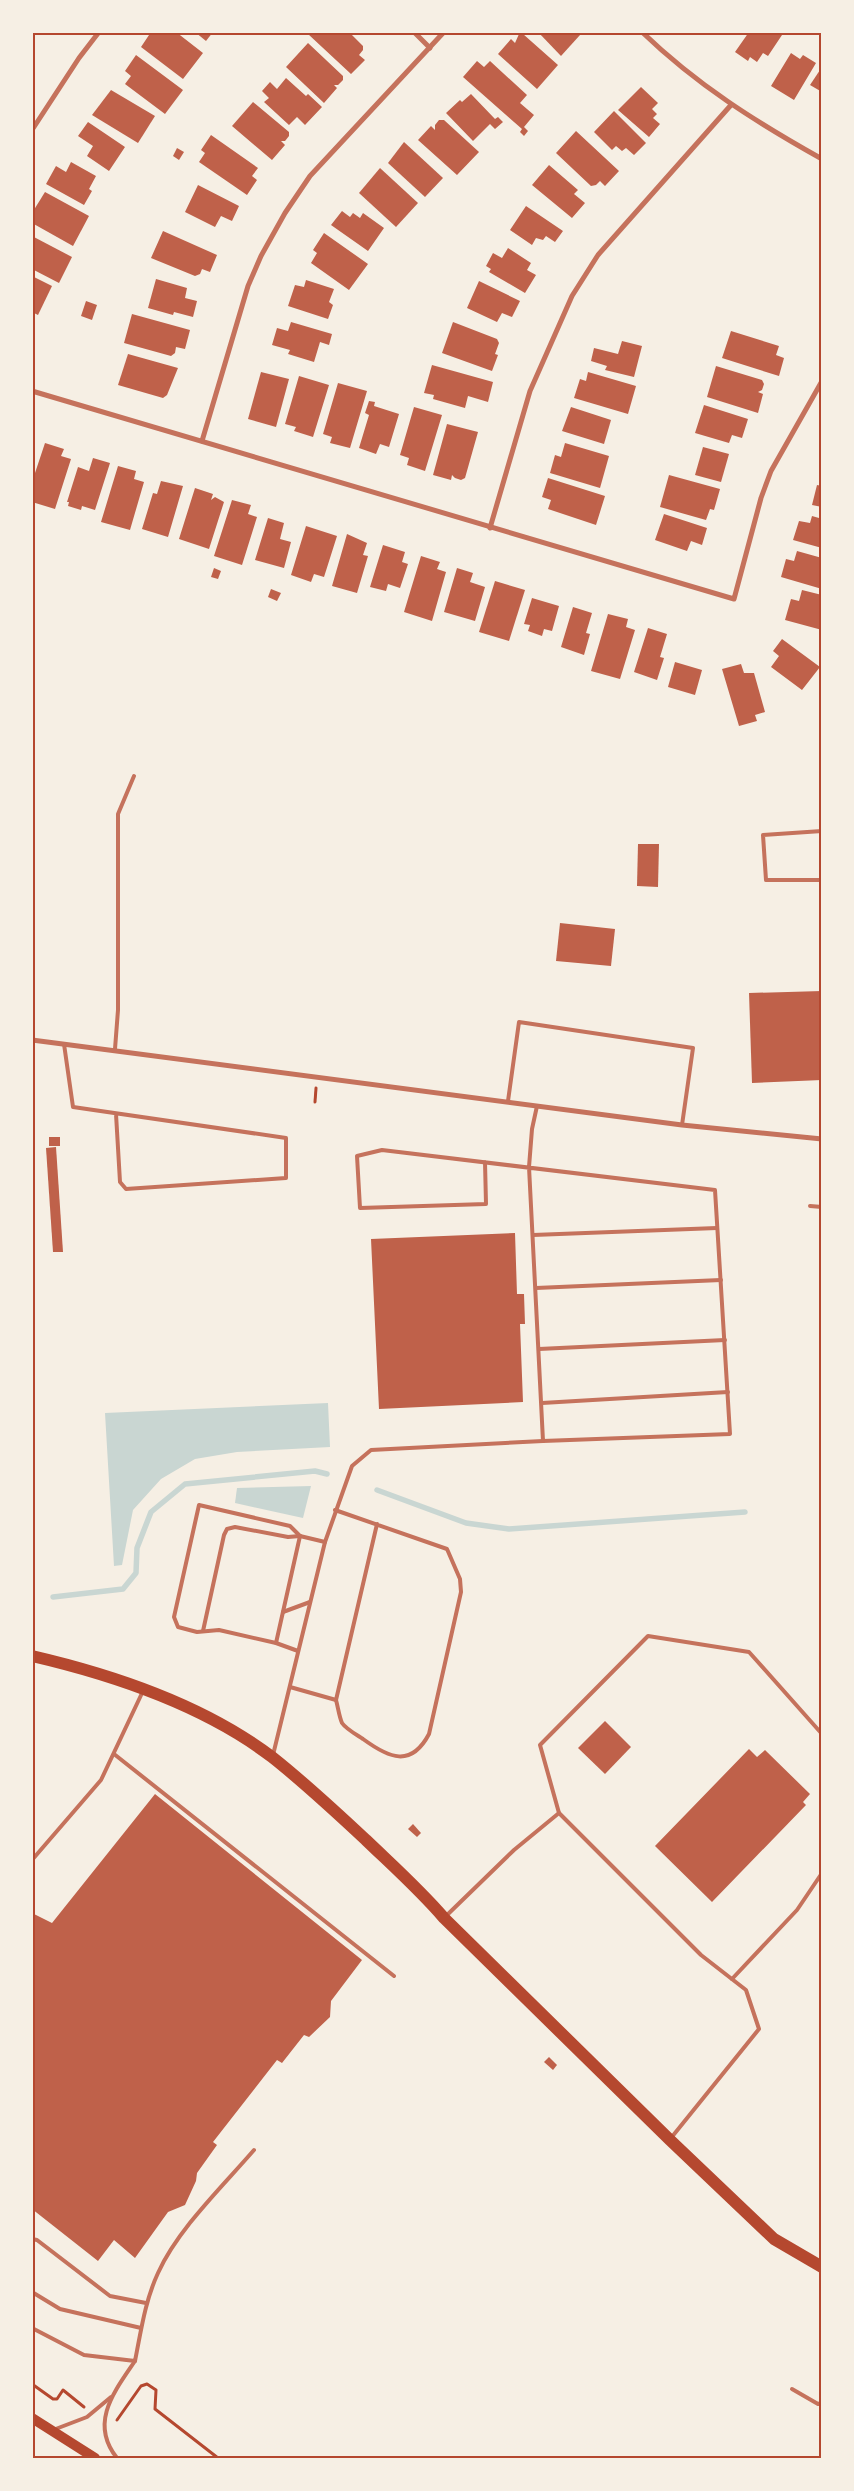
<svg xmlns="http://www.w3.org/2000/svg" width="854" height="2491" viewBox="0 0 854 2491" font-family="'DM Sans',sans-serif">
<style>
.water{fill:#c9d6d2}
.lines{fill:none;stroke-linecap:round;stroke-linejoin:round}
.stream{stroke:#c9d6d2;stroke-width:5.5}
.building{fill:#bf614a}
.path{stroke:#b5482f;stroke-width:3}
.service{stroke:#c5725c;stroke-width:4}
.minor{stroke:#c5725c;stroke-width:5}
.secondary{stroke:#b5482f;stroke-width:10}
.primary{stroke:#b5482f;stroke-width:12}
.neatline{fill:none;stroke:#b5482f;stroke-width:2}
</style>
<rect width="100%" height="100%" fill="#f6efe4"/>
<g class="water">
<polygon points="328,1403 330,1447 237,1452 195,1459 161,1479 133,1510 122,1565 114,1566 105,1413"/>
<polygon points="311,1486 303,1518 235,1503 237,1488"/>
</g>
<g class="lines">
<g class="stream">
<polyline points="377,1490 466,1523 509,1529 745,1512"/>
<polyline points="53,1597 123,1589 136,1573 137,1548 151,1512 185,1484 315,1471 327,1474"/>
</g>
</g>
<g class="building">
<polygon points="151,32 157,35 157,32 176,32 203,53 183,79 141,47"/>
<polygon points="195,32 213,32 206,41"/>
<polygon points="309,32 349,32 363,46 363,50 359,55 365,60 351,74 308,34"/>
<polygon points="538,32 578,32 580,35 561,56"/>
<polygon points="749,32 784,32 768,56 763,53 757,62 750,57 748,61 735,52"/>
<polygon points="519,34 523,34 558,65 537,89 498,54 511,39 515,43"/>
<polygon points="308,43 343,76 343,80 338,85 334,85 337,88 324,103 286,67"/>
<polygon points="791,53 800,59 803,55 816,63 794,100 771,86"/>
<polygon points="136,55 183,90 165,114 125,84 131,76 125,71"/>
<polygon points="477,61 484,67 490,61 527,95 520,103 534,115 524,127 528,131 524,136 520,132 522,129 463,77"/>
<polygon points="822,67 822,92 810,85"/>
<polygon points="286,78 306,96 308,94 322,107 305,125 297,117 289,125 264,102 269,98 262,91 270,82 277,89"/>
<polygon points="641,87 658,103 652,109 657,114 653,118 660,124 649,137 618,110"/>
<polygon points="111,90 155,116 138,143 92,115"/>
<polygon points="471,94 495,119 498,117 503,122 495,129 490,124 473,141 446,113 460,100 462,102"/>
<polygon points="253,102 289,132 289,136 285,141 281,141 285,145 272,160 232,126"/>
<polygon points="614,111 646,143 634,155 626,148 622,151 616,146 612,150 594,132"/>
<polygon points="439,120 444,120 479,152 457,175 418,140 431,126 435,130 435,125"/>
<polygon points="88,122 125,147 109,171 87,156 93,146 78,136"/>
<polygon points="576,131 619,171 605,186 600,181 596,185 591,186 556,153"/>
<polygon points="211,135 258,168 252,176 257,180 247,195 199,162 205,153 201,150"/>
<polygon points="404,142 443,178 425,197 388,163"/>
<polygon points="177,148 184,152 179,160 173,156"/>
<polygon points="71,162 96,176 89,189 92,191 84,205 46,184 56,166 66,172"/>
<polygon points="549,165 578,190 574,194 585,203 572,218 532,185"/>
<polygon points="380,168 418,203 396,227 359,193"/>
<polygon points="198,185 239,206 232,221 221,216 215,227 185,212"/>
<polygon points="45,192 89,216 73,246 32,223 32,213"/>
<polygon points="526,206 563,231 555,242 546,236 543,240 536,238 532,245 510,230"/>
<polygon points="342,211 350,217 353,213 360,218 363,213 384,228 368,251 331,225"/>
<polygon points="163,231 217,255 210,272 202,269 200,274 195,276 151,258"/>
<polygon points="324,233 368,264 349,290 311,263 317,253 313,250"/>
<polygon points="32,236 72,257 59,283 32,269"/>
<polygon points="508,248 531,263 527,270 536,275 525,293 489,272 491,269 486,266 493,253 502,258"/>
<polygon points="32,276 52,286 38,315 32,312"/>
<polygon points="156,279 187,288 185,298 197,301 193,317 174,312 173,315 148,308"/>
<polygon points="306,280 334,289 329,302 333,305 328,319 288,306 295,285 304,287"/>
<polygon points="479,281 520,301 512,317 502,313 497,322 467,308"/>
<polygon points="86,301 97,305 92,320 81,316"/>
<polygon points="132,314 190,330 185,349 176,347 175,353 171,356 124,343"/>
<polygon points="291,322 332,334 329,345 320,342 314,362 288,354 290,350 272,345 277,328 288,331"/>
<polygon points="453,322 497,339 499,343 495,354 498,355 492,371 442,353"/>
<polygon points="731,331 779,346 776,355 784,358 779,376 722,358"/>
<polygon points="622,341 642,346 634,377 605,370 607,366 591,361 594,348 618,354"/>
<polygon points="128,354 178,368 167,395 163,398 118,385"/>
<polygon points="432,365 493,382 488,402 468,396 465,408 433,399 434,395 424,393"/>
<polygon points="716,366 762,380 764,384 762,390 758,392 763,394 758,413 707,397"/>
<polygon points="261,372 289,379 276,427 248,419"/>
<polygon points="588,372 636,386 628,414 574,398 580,379 586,381"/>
<polygon points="299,376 329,385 313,437 294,431 296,427 285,424"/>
<polygon points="338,383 367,391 350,448 330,443 332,437 323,434"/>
<polygon points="369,401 375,402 374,406 399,414 389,447 380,444 376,454 359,448 369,415 365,413"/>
<polygon points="704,405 748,419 742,438 732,435 729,443 695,433"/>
<polygon points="414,407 442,415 425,471 407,465 409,458 400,455"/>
<polygon points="571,407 611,420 604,444 562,431"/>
<polygon points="447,424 478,432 465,478 461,480 455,478 452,475 451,480 433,475"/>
<polygon points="45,443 64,449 61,456 71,459 55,509 32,502 32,482"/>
<polygon points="565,443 609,456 600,488 550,473 555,455 561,457"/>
<polygon points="703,447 729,454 721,482 695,475"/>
<polygon points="93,458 110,463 95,510 82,506 81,510 68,506 69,502 67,502 78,467 89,471"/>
<polygon points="118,466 136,471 134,479 144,482 130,530 101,522"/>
<polygon points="669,475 720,489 714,510 710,509 706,520 660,507"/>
<polygon points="548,478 605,496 596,525 548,509 551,500 542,497"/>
<polygon points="161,481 183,486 168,537 142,529 153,493 157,494"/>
<polygon points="817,485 822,486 822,507 812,505"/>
<polygon points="195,488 213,494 211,500 215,497 224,502 209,549 179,539"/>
<polygon points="232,500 251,505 248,514 257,517 242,565 214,556"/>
<polygon points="664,514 707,528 702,545 691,541 687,551 655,540"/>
<polygon points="820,515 822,548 793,540 799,521 810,523 812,516 819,518"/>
<polygon points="268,518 284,523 280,539 291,542 284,568 255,560"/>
<polygon points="306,526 337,536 324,577 314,574 311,582 291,575"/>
<polygon points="347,534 367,543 363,555 368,556 357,593 332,586"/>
<polygon points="383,545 405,552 402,562 408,564 400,588 388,584 386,591 370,587"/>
<polygon points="797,551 822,558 822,589 781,577 786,559 794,561"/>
<polygon points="421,556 440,562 437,569 446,572 432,621 404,612"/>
<polygon points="214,568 221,571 218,579 211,577"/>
<polygon points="457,568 473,573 470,582 485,587 475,621 444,612"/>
<polygon points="495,581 525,590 509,641 479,632"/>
<polygon points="271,589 281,593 277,601 268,597"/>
<polygon points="802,590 822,595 822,630 785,620 791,599 799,601"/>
<polygon points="532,598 559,606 552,631 544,629 542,636 528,631 530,625 524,624"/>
<polygon points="573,607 592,613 586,633 590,634 584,655 561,647"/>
<polygon points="608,614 628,619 626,627 635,630 620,679 591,671"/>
<polygon points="648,628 667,634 660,657 664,658 657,680 634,672"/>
<polygon points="782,639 820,667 802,690 771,667 779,656 773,651"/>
<polygon points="675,662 702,670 695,695 668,687"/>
<polygon points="741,664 744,673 754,673 765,712 755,715 757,721 739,726 722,669"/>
<polygon points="638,844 659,844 658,887 637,886"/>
<polygon points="560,923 615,929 611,966 556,961"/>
<polygon points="822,991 822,1080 752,1083 749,993"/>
<rect x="49" y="1137" width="11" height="9"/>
<polygon points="56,1147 63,1252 53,1252 46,1148"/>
<polygon points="515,1233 517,1294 524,1294 525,1324 520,1324 523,1402 379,1409 371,1239"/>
<polygon points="605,1721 631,1747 605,1774 578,1748"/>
<polygon points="749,1749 757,1757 765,1750 810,1794 803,1802 806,1805 712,1902 655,1846"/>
<polygon points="155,1794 362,1960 331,2001 330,2017 309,2037 304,2035 282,2063 277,2060 213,2142 217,2145 197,2173 196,2181 185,2205 168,2212 135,2258 114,2240 98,2261 32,2209 32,1913 52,1923"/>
<polygon points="413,1824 421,1833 417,1837 408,1829"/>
<polygon points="549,2057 557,2065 553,2070 544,2062"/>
</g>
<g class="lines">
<g class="path">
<polyline points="315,1102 316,1088"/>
<polyline points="32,2384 53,2399 57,2399 63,2390 84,2407"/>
<polyline points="117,2420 141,2386 147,2384 156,2390 155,2409 218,2458"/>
</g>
<g class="service">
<polyline points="822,831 763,835 766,880 822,880"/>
<polyline points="64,1044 73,1107 286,1138 286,1178 126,1189 120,1182 116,1114"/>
<polyline points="115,1049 118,1010 118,814 134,776"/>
<polyline points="508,1101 519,1022 693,1048 682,1125"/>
<polyline points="485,1162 486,1204 360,1208 357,1156 382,1150 715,1190 730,1434 543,1441 529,1167 532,1129 537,1106"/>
<polyline points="810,1206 822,1207"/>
<polyline points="533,1235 717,1228"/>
<polyline points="536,1288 721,1280"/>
<polyline points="539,1349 725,1340"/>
<polyline points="542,1403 728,1392"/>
<path d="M335 1510 447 1549 460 1579 461 1592 429 1734C411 1768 389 1758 363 1739 357 1735 346 1729 342 1723 339 1716 338 1707 336 1700L377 1524"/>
<polyline points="283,1612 310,1602"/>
<polyline points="203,1631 224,1535 227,1529 235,1527 288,1537 300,1536 325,1542"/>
<polyline points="276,1643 300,1536"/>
<polyline points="298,1651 276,1643 219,1630 197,1632 178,1627 174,1617 199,1505 290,1526 300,1536"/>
<polyline points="290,1687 336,1700"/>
<polyline points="114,1754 394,1976"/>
<polyline points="273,1755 325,1542 352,1466 371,1450 543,1441"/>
<polyline points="559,1813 540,1745 648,1636 749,1652 822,1734"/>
<polyline points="32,1860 101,1780 143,1691"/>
<polyline points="446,1916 514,1850 559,1813 701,1955 746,1990 759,2029 671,2138"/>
<polyline points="732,1979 797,1910 822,1873"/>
<polyline points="32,2239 37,2240 110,2296 146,2303"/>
<polyline points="32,2292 60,2309 141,2328"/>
<path d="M32 2328 84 2355 135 2361C141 2331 145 2301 158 2273 178 2229 222 2187 254 2150"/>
<polyline points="792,2389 818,2404 822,2403"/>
<polyline points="53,2430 87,2417 111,2397"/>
<path d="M117 2458C89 2423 114 2392 135 2361"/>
</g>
<g class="minor">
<polyline points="414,32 430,48"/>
<path d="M642 32C697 85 756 122 822 159"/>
<polyline points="32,130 79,58 99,32"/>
<polyline points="32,391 734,599 761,498 771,471 822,381"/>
<polyline points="202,441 248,286 261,256 285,213 310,176 444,32"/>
<polyline points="490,528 530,391 572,296 598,255 731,105"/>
<polyline points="32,1040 682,1125 822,1139"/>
</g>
<polyline class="secondary" points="32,2418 95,2458"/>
<path class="primary" d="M32 1656C114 1675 205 1706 272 1757 305 1783 336 1812 366 1840 393 1866 420 1890 444 1918L670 2140 774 2239 822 2267"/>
</g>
<rect width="854" height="2491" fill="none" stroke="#f6efe4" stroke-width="68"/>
<rect x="34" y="34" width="786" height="2423" class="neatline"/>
</svg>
